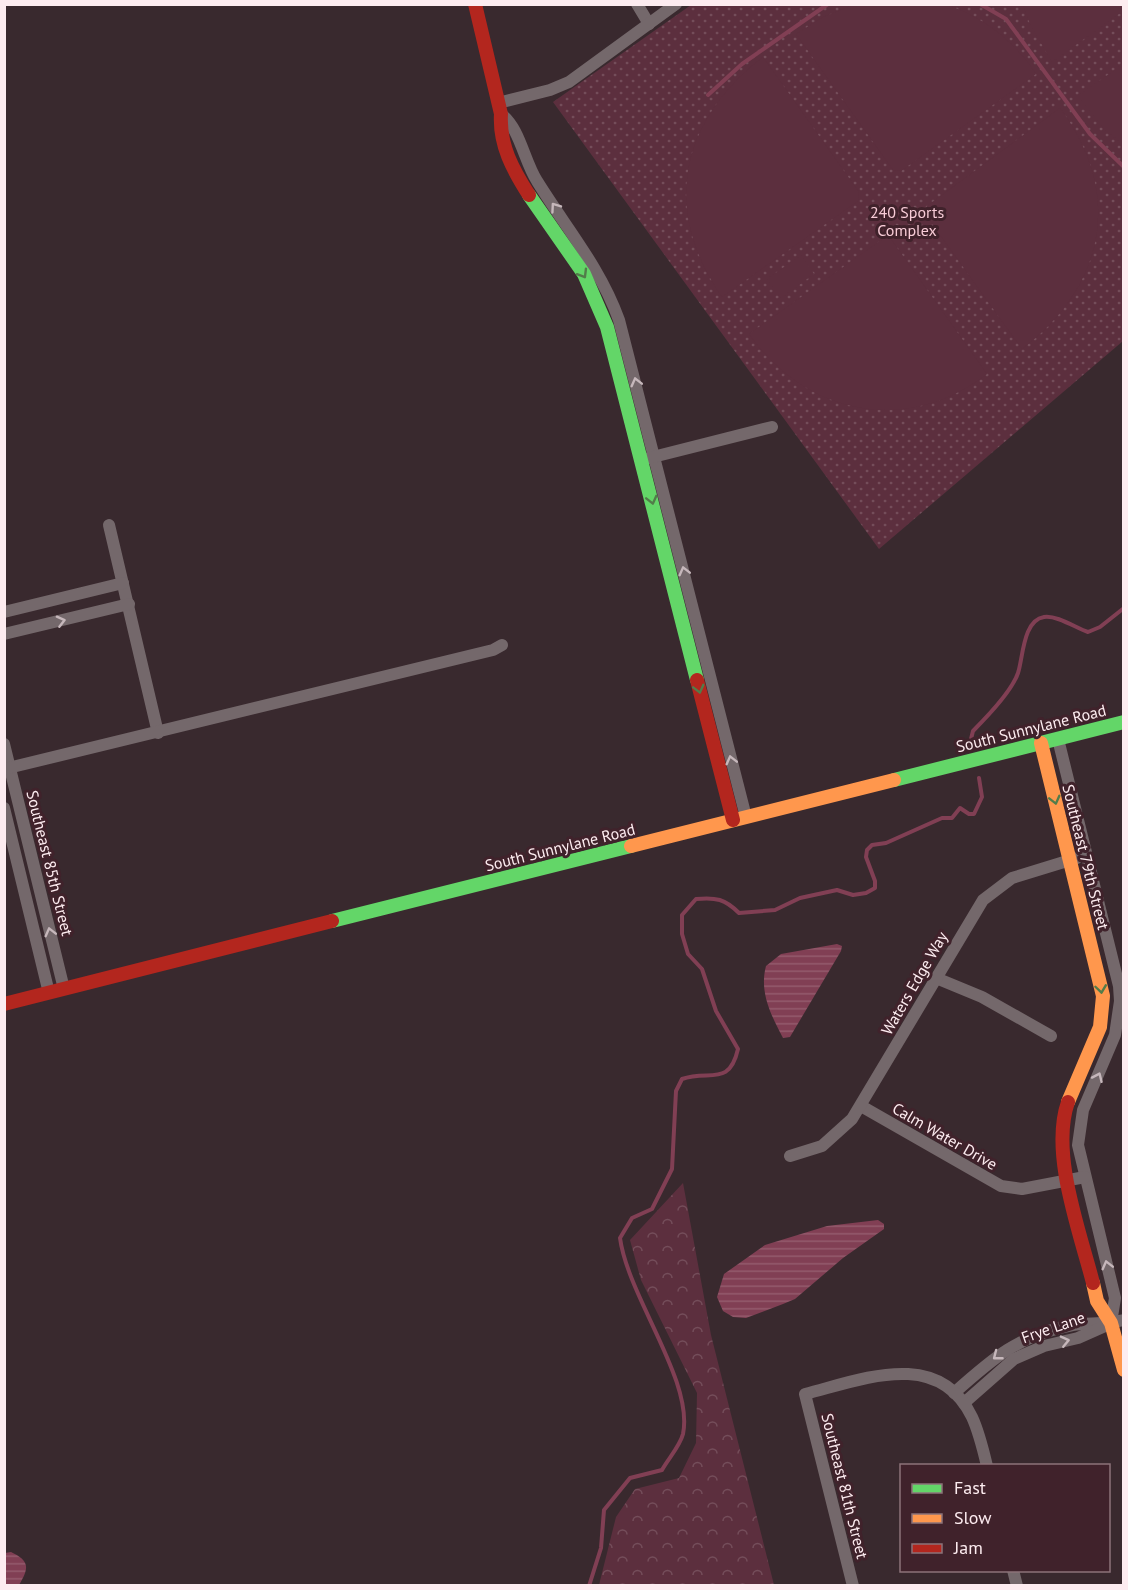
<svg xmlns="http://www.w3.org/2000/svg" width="1128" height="1590" viewBox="0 0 1128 1590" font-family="'PT Sans',sans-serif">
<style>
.green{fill:url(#green-dots)}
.forest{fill:url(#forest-crowns)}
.pitch{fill:#5c2f3e}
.water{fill:url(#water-rules)}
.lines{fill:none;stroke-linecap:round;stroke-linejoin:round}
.stream{stroke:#813f54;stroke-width:4}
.street{stroke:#74686b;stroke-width:12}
.fast{stroke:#63d668;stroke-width:14}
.slow{stroke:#ff974d;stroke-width:14}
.jam{stroke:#b3261e;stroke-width:14}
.oneway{stroke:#c6b7bb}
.oneway2{stroke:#527c4a}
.labels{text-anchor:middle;stroke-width:6;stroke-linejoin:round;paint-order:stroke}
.park-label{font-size:16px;fill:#f8ccd7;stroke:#40222b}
.street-label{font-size:16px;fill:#fdecf0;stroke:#40222b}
</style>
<defs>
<pattern id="green-dots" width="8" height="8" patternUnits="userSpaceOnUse" patternTransform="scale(1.5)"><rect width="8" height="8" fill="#5c2f3e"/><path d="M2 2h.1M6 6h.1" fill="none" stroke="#744d5a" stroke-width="1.8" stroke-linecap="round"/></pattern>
<pattern id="forest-crowns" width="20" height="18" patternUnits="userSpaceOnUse" patternTransform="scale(1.5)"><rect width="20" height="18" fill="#5c2f3e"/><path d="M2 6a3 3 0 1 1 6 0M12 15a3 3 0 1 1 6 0" fill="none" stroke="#744d5a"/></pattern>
<pattern id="water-rules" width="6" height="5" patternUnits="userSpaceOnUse" patternTransform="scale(1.5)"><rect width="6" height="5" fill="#813f54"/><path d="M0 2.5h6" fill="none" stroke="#945b6d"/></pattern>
</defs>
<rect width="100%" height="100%" fill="#39292e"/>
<polygon class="green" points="691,5 1123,5 1123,341 879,549 553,102"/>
<polygon class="forest" points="683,1183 711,1335 774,1585 599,1585 616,1517 635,1489 679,1478 696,1443 697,1393 641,1280 630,1240"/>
<g class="pitch">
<path d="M856 4H944C983 16 1014 41 1036 74L901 171 893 170 796 34 823 17Z"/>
<polygon points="1023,5 1123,5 1123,11 1052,62 1030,24"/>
<path d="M763 57 859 192 858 201 722 297C661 209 680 121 763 57Z"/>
<polygon points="1123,64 1123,144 1106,131 1078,96"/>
<path d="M1060 108C1124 194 1105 286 1022 349L925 214 927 206Z"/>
<path d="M884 238 891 239 987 374C906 436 806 415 749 334Z"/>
<polygon points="801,255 814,274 781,298 767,279"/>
</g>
<g class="water">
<path d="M837 944 842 946 841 951 790 1037 783 1038C771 1015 759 992 766 966L781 954Z"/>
<polygon points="878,1220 884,1224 884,1229 843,1258 795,1299 783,1304 746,1318 733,1317 723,1311 717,1297 724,1274 765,1245 827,1226"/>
<path d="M11 1552C30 1561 29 1568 19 1585H5V1553Z"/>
</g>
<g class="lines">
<g class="stream">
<polyline points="980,4 1006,19 1090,134 1124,167"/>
<polyline points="708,95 742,64 828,4"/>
<path d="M971 739 973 731C986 718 1012 691 1018 673 1023 658 1023 620 1044 617 1057 615 1076 628 1088 632L1100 627 1124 608"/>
<path d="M589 1586 601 1548 604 1510 630 1478 662 1470C668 1459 680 1446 683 1434 694 1381 628 1297 620 1238L632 1218 652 1209 672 1169 676 1091 682 1079C709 1069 729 1088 738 1049L716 1011 702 969 688 954 682 934V915L696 899C716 897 725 899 739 913L775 910 800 898 837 890 853 895 866 893 875 888V881L866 857 867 850 872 845 886 843 942 818H952L960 808 969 814H974L982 797 979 778"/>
</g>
<g class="street">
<polyline points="637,4 649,24"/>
<polyline points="498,103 550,90 569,82 676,4"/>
<path d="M501 114C520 128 524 161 537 181 566 228 600 267 619 320L746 817"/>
<polyline points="649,458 772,427"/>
<polyline points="109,525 158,733"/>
<polyline points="4,612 123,583"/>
<polyline points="4,634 129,604"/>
<polyline points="1058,739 1119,986 1120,1001 1115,1035 1083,1110 1078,1145 1115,1298 1111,1323"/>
<polyline points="4,744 64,989"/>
<polyline points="4,769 493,650 502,645"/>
<polyline points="4,808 49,993"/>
<polyline points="936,978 982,997 1051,1036"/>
<polyline points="861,1106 1001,1186 1022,1189 1085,1177"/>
<polyline points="790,1156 822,1146 852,1119 983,900 1012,878 1077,858"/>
<path d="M954 1393C992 1359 1020 1334 1073 1325 1090 1323 1107 1324 1124 1320"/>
<polyline points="964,1403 1014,1359 1044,1346 1078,1338 1105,1326"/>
<polyline points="1013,1570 1017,1586"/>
<path d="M853 1586 805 1394C861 1380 938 1347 972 1417 979 1432 983 1449 987 1466"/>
</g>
<g class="fast">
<polyline points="529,195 584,274 607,327 697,680"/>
<polyline points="894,780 1124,722"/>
<polyline points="332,921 631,846"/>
</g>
<g class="slow">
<polyline points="1041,743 1103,996 1100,1027 1068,1102"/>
<polyline points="631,846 894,780"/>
<polyline points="1093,1283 1097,1301 1111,1323 1124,1370"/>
</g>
<g class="jam">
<path d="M475 4 501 114C499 145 513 170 529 195"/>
<polyline points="697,680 733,820"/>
<polyline points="4,1004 332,921"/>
<path d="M1068 1102C1050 1153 1080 1232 1093 1283"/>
</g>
</g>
<defs><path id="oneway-chevron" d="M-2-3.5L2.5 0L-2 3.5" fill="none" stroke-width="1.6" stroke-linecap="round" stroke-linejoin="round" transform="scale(1.5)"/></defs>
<g class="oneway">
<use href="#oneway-chevron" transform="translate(555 207) rotate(-125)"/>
<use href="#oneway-chevron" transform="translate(636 382) rotate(-104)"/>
<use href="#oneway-chevron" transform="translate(684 571) rotate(-104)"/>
<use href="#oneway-chevron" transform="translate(61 621) rotate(-14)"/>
<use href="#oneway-chevron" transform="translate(731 760) rotate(-104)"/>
<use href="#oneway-chevron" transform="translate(50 932) rotate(-104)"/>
<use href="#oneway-chevron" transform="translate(1098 1077) rotate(-66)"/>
<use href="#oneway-chevron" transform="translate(1107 1265) rotate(-104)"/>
<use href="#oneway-chevron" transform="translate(1065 1341) rotate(-13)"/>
<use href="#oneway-chevron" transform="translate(997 1356) rotate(142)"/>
</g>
<g class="oneway2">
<use href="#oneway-chevron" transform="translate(583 274) rotate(59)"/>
<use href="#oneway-chevron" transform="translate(652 500) rotate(76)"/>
<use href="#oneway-chevron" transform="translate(699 689) rotate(76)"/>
<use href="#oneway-chevron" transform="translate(1055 800) rotate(76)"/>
<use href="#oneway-chevron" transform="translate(1101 989) rotate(82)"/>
</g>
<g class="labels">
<g class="park-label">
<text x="907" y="218">240 Sports<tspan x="907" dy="18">Complex</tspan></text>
</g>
<g class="street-label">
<text transform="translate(1031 728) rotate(-14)" y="6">South Sunnylane Road</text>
<text transform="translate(560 847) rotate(-14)" y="6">South Sunnylane Road</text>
<text transform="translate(1086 857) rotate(76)" y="6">Southeast 79th Street</text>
<text transform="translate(50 863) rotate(76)" y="6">Southeast 85th Street</text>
<text transform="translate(914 983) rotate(-60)" y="6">Waters Edge Way</text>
<text transform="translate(945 1136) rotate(30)" y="6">Calm Water Drive</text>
<text transform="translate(1053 1327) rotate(-19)" y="6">Frye Lane</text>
<text transform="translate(845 1486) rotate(76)" y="6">Southeast 81th Street</text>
</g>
</g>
<rect width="1128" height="1590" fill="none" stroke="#fdecf0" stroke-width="12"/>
<rect x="900" y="1464" width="210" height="108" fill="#40222b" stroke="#8c737a" stroke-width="1.5"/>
<rect x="912" y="1484" width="30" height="9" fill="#63d668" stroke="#8c737a" stroke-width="1.5"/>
<text x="954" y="1494" font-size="18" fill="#fdecf0">Fast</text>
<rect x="912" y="1514" width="30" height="9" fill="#ff974d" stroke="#8c737a" stroke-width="1.5"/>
<text x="954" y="1524" font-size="18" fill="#fdecf0">Slow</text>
<rect x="912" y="1544" width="30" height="9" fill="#b3261e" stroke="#8c737a" stroke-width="1.5"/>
<text x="954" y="1554" font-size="18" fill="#fdecf0">Jam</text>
</svg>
